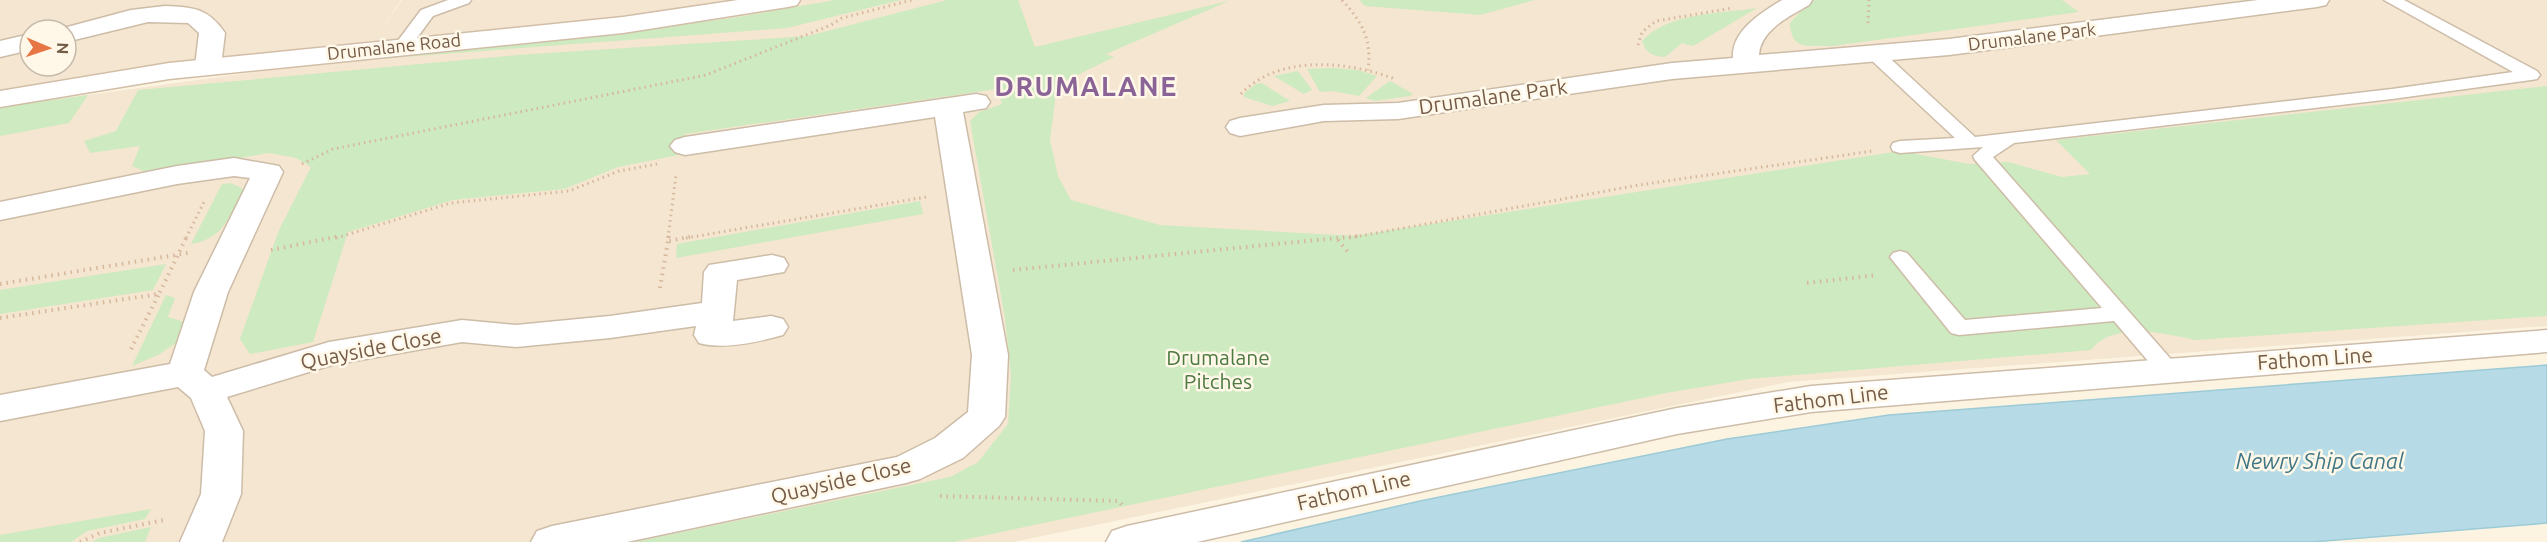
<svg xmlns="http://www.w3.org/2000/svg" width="2547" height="542" viewBox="0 0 2547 542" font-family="Ubuntu,sans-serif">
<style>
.residential{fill:#f4e6d0;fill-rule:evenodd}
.green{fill:#ceeac0}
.water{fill:#b6dbe6;stroke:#9ccad7;stroke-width:1.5}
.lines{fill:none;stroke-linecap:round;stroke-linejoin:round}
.service-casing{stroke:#cdbca8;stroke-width:3}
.minor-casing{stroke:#cdbca8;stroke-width:3}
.secondary-casing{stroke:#d2bea8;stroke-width:3}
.path-far1{stroke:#d6b79c;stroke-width:3;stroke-dasharray:1.5 4;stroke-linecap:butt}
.path{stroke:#d6b79c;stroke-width:4;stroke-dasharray:1.5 5;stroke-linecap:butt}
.service{fill:#fff;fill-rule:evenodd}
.minor{fill:#fff;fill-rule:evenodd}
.secondary{fill:#fff;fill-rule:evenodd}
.labels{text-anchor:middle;stroke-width:5;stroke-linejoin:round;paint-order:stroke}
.far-street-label{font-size:18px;fill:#745b48;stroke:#fff8e8}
.street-label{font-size:21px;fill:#745b48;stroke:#fff8e8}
.park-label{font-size:21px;fill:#4c7940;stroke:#fff8e8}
.water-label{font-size:22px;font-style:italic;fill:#417687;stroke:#fff8e8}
.district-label{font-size:27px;font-weight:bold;letter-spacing:1.5px;fill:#8a6497;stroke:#fff8e8}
</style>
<rect width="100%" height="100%" fill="#fcf4e1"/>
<path class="residential" d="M0 0H401L375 38 402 0H2547V326L1788 382 1013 542H0V107L358 58 367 47 0 104ZM30 30H66V66H30Z"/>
<g class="green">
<polygon points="835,0 901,0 787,28 377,59 367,57 619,33 738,17"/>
<path d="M947 0H1018L1035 47 1229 1 1106 54 1114 57 1057 85 1050 140 1058 176 1071 200 1160 225 1354 236 1900 151 1969 164 2008 162 2062 177 2090 174 2056 140 2547 86V316L2195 340C2164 333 2113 321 2091 350L1749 379 1666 393 953 542H634L950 477 978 462 1008 424 1011 376 1005 318 970 121 979 112 1002 104 997 89 685 134 678 155 618 167 564 189 453 200 348 232 313 342 250 354 240 339 279 230 311 167 296 158 269 153 148 173 132 166 140 146 90 153 84 141 116 131 138 90 518 55 808 36Z"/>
<polygon points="1359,0 1535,0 1480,15 1365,6"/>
<path d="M1815 0H2062L2079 12 1833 46C1810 45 1791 52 1790 23L1807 4Z"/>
<path d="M1757 8 1693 46 1682 43 1665 57C1652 56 1647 54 1642 41 1669 12 1719 14 1757 8Z"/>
<polygon points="1333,68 1358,70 1377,76 1359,96 1332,91 1320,92 1307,69"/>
<polygon points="1298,71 1312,90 1304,94 1274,76"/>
<polygon points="1390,81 1413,94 1410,96 1375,101 1366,98"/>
<polygon points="1262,83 1290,101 1272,106 1244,97 1244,93 1256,84"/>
<polygon points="88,95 69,123 0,136 0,107"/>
<path d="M231 183 243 189 241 196C227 220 222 239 191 244L222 184Z"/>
<polygon points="920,201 923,214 676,258 677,244"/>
<polygon points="166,264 153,290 0,314 0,290"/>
<polygon points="166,295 175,298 168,317 184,322 176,343 158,355 132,366"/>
<polygon points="151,509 145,519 87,531 71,542 0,542 0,535"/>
<polygon points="151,527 145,542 92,542 99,538"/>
</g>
<polygon class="water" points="2547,365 2547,523 2312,542 1241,542 1420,501 1727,439 1889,415"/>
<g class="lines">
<g class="service-casing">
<g id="service">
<polygon points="448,0 471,0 469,3 433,16 408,50 396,50 394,46 421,10"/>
<polygon points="2384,0 2404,0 2537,71 2540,75 2537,79 2531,80 2392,99 2014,143 1993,157 2176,365 2179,370 2176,375 2168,378 2160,375 2114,321 1959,335 1951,333 1890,257 1893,253 1900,251 1907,253 1965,320 2102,308 1975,160 1973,156 1983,147 1900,153 1893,151 1891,147 1893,143 1900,141 1955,138 1869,58 1867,54 1869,50 1881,50 1975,137 2392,89 2513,72"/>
</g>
</g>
<g class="minor-casing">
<g id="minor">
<path d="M1782 0H1812L1809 5C1790 16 1760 30 1759 55L1949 39 2258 0H2329L2326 5 2317 7 1949 55 1672 79 1398 119 1324 121 1240 136 1230 133 1226 127 1230 121 1240 118 1324 105 1398 103 1672 63 1733 58C1731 31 1762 12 1782 0Z"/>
<path d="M165 6C193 7 208 8 225 33L221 66 217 72 208 74 199 72 195 66 199 33 188 23 148 22 66 42V30H56L131 10Z"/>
<polygon points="30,34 30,50 0,57 0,41"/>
<polygon points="976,94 986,96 990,102 986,108 963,112 1008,355 1005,417 999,426 963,458 920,479 906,483 627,542 531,542 537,531 552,526 897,457 935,438 968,412 972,355 935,117 685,155 675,152 670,146 675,140 685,137"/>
<path d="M234 158 279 166 283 172 228 292 204 370 212 377 329 342 462 320 516 325 610 316 702 303 704 272 709 265 772 255 784 258 788 265 784 272 737 280 733 321 771 316 783 319 788 327 783 335C758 342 724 350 699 343L694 335 696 326 610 338 516 347 462 342 332 365 227 397 243 431 241 494 222 542H180L201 494 205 431 191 398 178 387 0 421V395L170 364 194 292 250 178 234 176 177 184 0 220V202L177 166Z"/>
<polygon points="2547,330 2547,352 1811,412 1677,434 1197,542 1106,542 1112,531 1127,526 1677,408 1811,386"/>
</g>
</g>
<g class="secondary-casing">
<polygon id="secondary" points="738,0 800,0 797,5 788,7 623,33 169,79 0,107 0,91 169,63 623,17"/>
</g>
<g class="path-far1">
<path d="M1342 0C1362 22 1372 39 1368 70"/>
<polyline points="1868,23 1869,0"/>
<polyline points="1638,45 1642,32 1656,21 1733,8"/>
<path d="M1241 94C1279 54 1347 61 1395 79"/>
<polyline points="302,164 333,149 706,75 831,25 842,18 912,0"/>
<polyline points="186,238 204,202"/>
<polyline points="336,238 451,203 569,191 619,171 657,164"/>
<polyline points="668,238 676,175"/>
<polyline points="686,238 926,197"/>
<polyline points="1349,238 1639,185 1873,151"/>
</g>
<g class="path">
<polyline points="669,236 668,241 695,236"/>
<polyline points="1338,240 1348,252"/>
<polyline points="271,250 341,236"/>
<polyline points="1013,270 1358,236"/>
<polyline points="1807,283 1878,275"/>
<polyline points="0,284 188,253"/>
<polyline points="660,288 668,241"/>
<polyline points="0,318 159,294 187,236"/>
<polyline points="131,349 159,294"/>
<polyline points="940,496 1119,501 1122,505"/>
<polyline points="80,542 100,533 164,520"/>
</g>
<use href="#service" class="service"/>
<use href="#minor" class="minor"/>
<use href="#secondary" class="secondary"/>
</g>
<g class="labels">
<g class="far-street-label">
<text transform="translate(2032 37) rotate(-7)" y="6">Drumalane Park</text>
<text transform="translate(394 47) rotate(-6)" y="6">Drumalane Road</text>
</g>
<g class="street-label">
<text transform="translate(1493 97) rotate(-8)" y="7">Drumalane Park</text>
<text transform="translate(371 349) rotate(-11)" y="7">Quayside Close</text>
<text transform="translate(2315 359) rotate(-4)" y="7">Fathom Line</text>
<text transform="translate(1831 399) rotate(-7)" y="7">Fathom Line</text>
<text transform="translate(841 481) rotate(-13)" y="7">Quayside Close</text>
<text transform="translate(1354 491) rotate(-13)" y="7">Fathom Line</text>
</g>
<g class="park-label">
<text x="1218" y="365">Drumalane<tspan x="1218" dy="24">Pitches</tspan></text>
</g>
<g class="water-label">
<text x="2320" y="469">Newry Ship Canal</text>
</g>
<g class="district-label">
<text x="1086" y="96">DRUMALANE</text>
</g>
</g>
<g transform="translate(48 48) rotate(92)"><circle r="28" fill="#fff8e8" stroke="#c7b9a8" stroke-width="1.5"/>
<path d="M0-4.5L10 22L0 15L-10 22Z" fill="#e77645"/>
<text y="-9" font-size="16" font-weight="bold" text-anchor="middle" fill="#745b48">N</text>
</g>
</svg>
